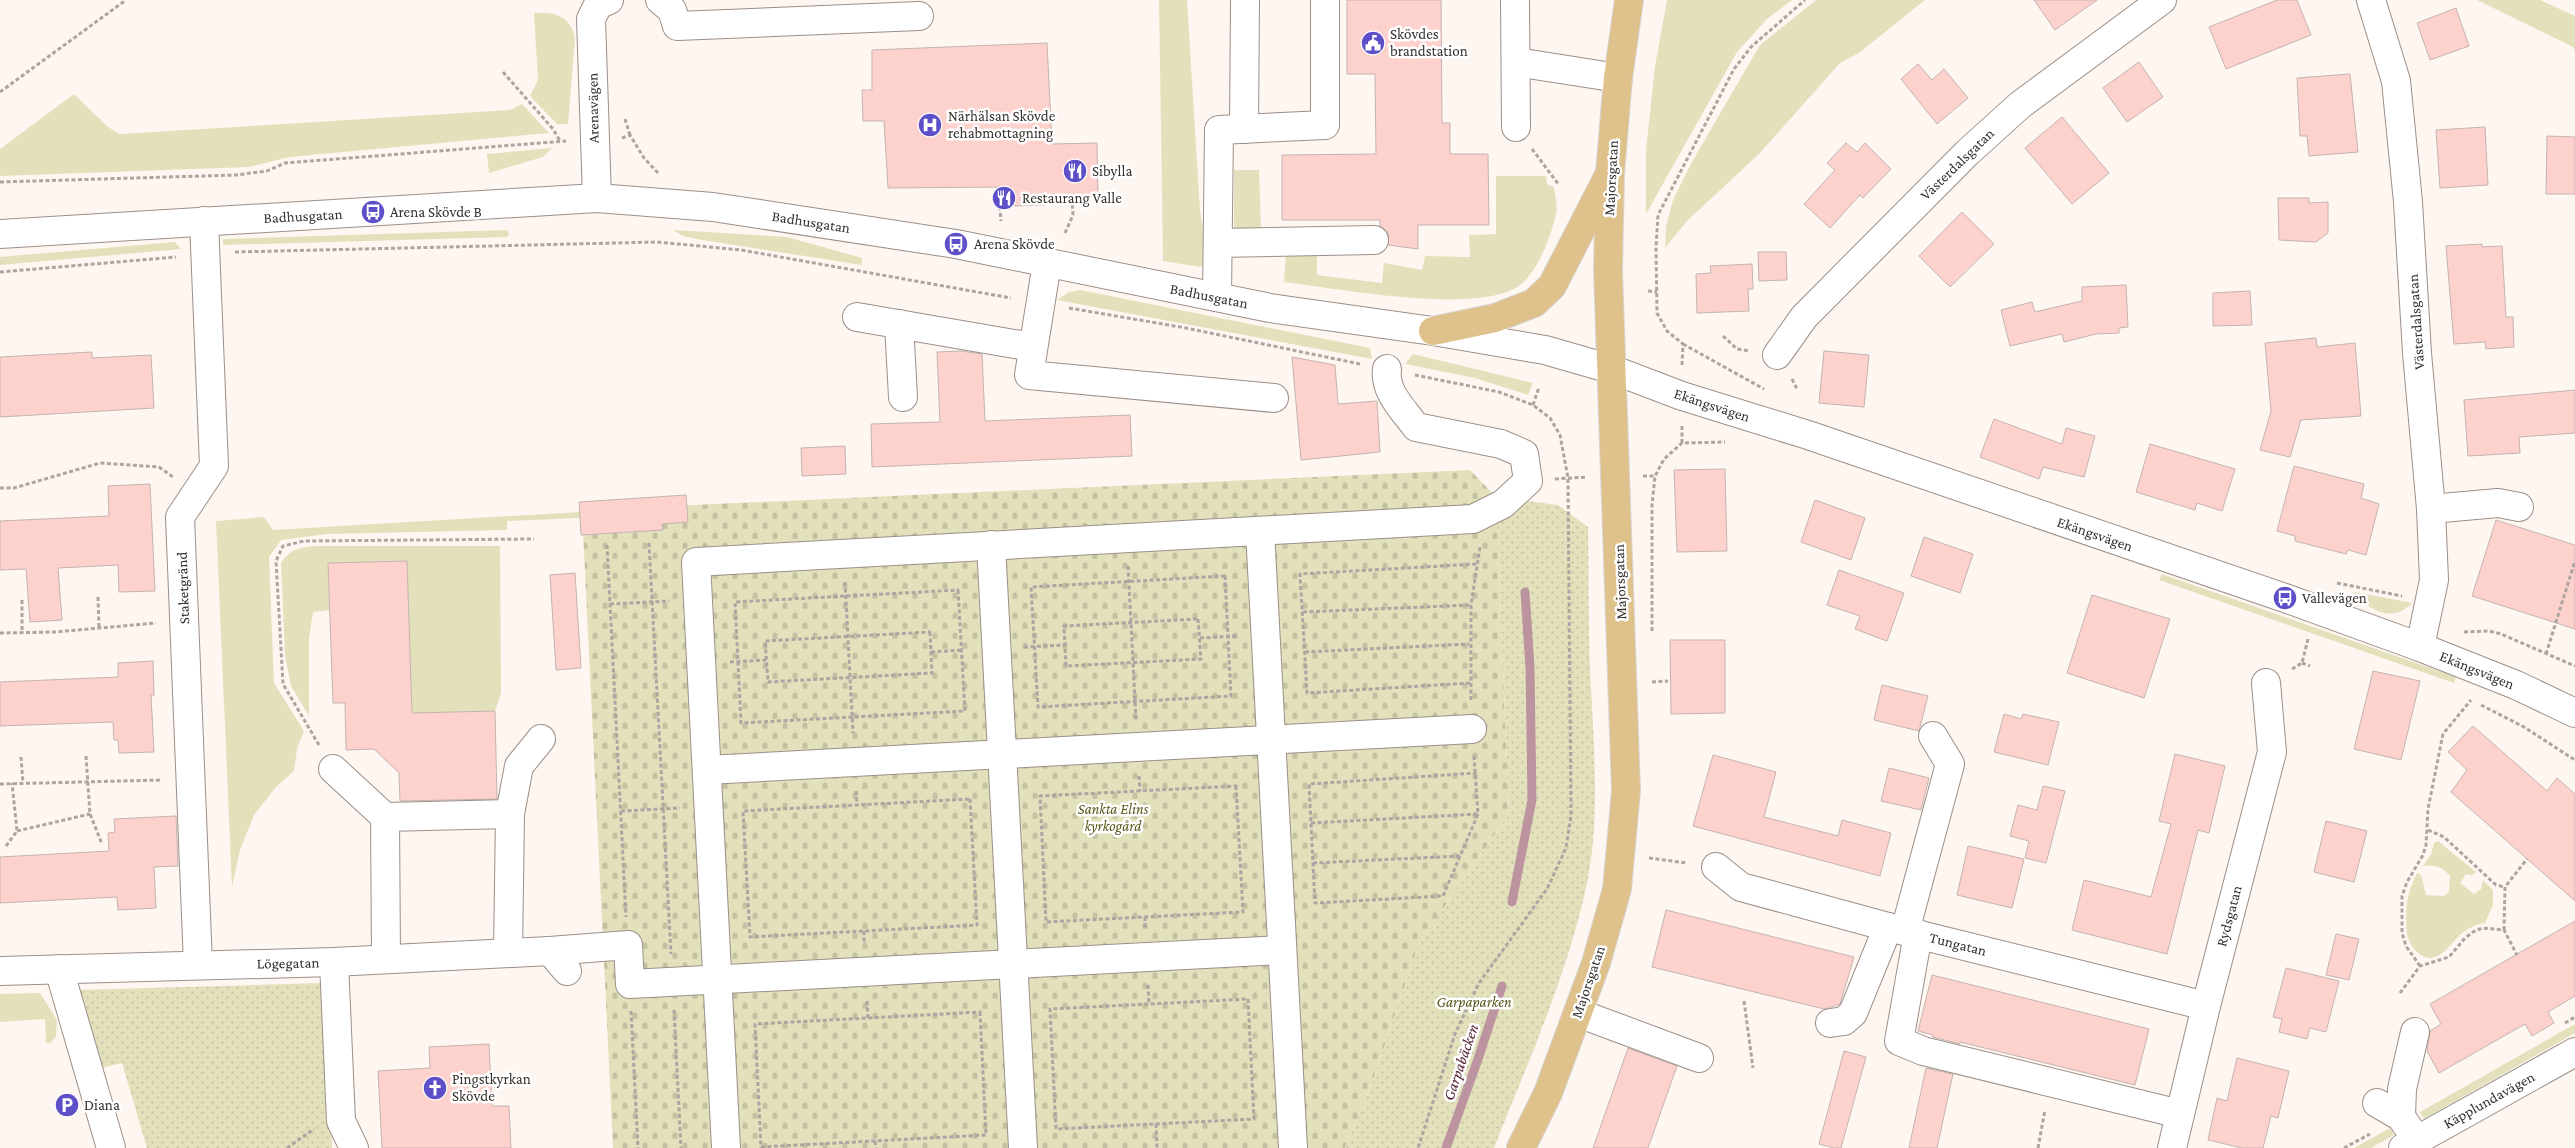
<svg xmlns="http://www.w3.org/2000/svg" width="2575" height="1148" viewBox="0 0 2575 1148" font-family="'Crimson Pro',serif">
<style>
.green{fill:#e3e1bc}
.cemetery{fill:url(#cemetery-stones)}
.park{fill:url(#park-dots)}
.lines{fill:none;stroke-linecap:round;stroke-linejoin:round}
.stream{stroke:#bc949f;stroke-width:9}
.building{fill:#fed2cc;stroke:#c4b3b1}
.minor-casing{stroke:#9c8f88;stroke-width:30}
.major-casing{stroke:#d7d6d5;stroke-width:30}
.path{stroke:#aca5a1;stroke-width:3;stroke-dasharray:4 2.5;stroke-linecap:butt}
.minor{stroke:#fff;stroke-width:28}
.major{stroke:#dfc18b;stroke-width:28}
.labels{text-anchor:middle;stroke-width:5;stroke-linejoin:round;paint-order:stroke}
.poi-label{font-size:15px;fill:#35302d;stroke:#fff;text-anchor:start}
.street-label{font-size:15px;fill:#35302d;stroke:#fff}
.park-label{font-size:15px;font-style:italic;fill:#5c571b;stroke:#fff}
.water-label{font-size:16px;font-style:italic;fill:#511d2f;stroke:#fff}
</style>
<defs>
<pattern id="cemetery-stones" width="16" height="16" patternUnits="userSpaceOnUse" patternTransform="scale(1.25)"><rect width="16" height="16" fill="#e3e1bc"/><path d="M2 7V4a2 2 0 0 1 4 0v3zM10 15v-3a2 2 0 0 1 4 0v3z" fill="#c3c1a2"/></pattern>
<pattern id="park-dots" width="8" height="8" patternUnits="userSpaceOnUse" patternTransform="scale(1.25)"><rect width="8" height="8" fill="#e3e1bc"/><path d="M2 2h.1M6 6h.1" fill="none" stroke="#c3c1a2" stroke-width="1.8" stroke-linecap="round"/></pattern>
</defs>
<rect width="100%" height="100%" fill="#fef6f1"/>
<g class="green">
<polygon points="1159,0 1187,0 1200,211 1207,252 1205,263 1200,267 1163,261"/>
<polygon points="1667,0 1792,0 1767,19 1737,52 1646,214 1646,150 1655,66"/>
<polygon points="1816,0 1925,0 1859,53 1840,63 1759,154 1687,221 1665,248 1666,226 1673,200 1693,160 1760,45"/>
<polygon points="2477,0 2540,0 2575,16 2575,52 2573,47"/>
<path d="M534 13C554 12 571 16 575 38L568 124H557L530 96 538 80Z"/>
<polygon points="74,94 108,127 120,134 510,110 522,104 549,133 290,157 249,167 0,176 0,149"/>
<polygon points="552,148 543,157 489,173 487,154"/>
<polygon points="1234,170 1259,170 1261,229 1234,229"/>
<path d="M1496 176H1546L1547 184 1554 187C1555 196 1558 206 1556 214 1551 237 1536 278 1514 289 1465 313 1341 289 1284 282L1286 253 1317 252V275L1382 283 1384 263 1422 270 1425 256 1470 257 1469 235 1496 234Z"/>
<polygon points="507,230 509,234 507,237 223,245 223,239"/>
<polygon points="673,230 787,237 862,258 862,265 702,240 683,236"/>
<polygon points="175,242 181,249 0,265 0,257"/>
<polygon points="1080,290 1370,348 1372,359 1057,300 1069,292"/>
<polygon points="1413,354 1533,383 1528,395 1475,378 1405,364"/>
<polygon points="580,512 580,518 507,521 507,530 327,534 281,540 269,557 274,683 304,731 297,749 294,771 276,787 254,815 240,850 232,887 216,521 264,517 273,530"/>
<path d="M315 546H500L501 693 495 711 412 713 407 561 328 563 330 610 313 612 309 638V716L291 686 285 656 281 563C290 549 299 548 315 546Z"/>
<polygon points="2162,574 2456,677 2454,683 2159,580"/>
<path d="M2355 592 2412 603C2390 625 2373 608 2351 596Z"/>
<path d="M2438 841 2476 872 2472 875 2466 874 2460 883 2474 894 2481 889 2483 880 2493 890V905L2485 923C2477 924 2468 928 2461 934 2449 945 2437 968 2418 953 2412 948 2408 941 2407 933 2404 911 2407 893 2417 873L2421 875 2426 895 2444 896 2449 892 2450 876C2442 866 2435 865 2423 866L2431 854 2434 843Z"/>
<polygon points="40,993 57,1020 56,1037 50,1043 46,1043 45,1019 0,1022 0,994"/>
<polygon points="2575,1024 2575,1033 2424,1119 2420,1112"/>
<polygon points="2390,1128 2394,1135 2371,1148 2354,1148"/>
</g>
<polygon class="cemetery" points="1470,470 1496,497 1509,814 1419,943 1371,1086 1345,1148 613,1148 582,510"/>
<g class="park">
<path d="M1496 497 1558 505 1588 527C1589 580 1588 634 1591 687 1594 752 1600 818 1587 883 1568 974 1528 1062 1494 1148H1345L1371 1086 1419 943 1509 814Z"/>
<polygon points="323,983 327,984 332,1148 147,1148 122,1063 101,1068 78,990"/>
</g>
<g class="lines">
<g class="stream">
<polyline points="1512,902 1532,800 1530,668 1525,592"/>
<polyline points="1446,1148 1477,1062 1502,986"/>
</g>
</g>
<g class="building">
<polygon points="1347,0 1441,0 1442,123 1450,123 1450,154 1488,154 1489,225 1418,225 1418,249 1388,245 1388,232 1380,226 1380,220 1282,220 1282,155 1376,154 1375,74 1347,74"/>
<polygon points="2034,0 2097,0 2055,30"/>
<polygon points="2277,0 2297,0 2311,35 2226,69 2209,27"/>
<polygon points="2456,8 2469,46 2430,60 2417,23"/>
<polygon points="1047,43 1052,144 1097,143 1098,198 1052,199 1046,205 1015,206 1006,200 1005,187 888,188 884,121 863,121 862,90 872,90 872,50"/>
<polygon points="2139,62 2163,97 2127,122 2103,88"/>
<polygon points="1918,64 1932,80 1944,69 1968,98 1937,124 1901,79"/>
<polygon points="2350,74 2358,152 2309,156 2307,136 2300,136 2297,78"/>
<polygon points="2062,117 2109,173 2072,204 2025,148"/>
<polygon points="2485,127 2488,185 2440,188 2436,130"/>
<polygon points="2547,136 2575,137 2575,194 2546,194"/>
<polygon points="1846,143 1857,152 1865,143 1891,169 1863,198 1860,195 1830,228 1804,204 1835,170 1827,163"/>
<polygon points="2278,198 2309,198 2309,203 2328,202 2328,233 2316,242 2279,240"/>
<polygon points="1962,212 1994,244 1950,287 1919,256"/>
<polygon points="2482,244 2482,247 2502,246 2506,317 2513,317 2514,347 2486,349 2485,342 2454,344 2446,246"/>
<polygon points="1758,252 1786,252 1787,280 1759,281"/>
<polygon points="1752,264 1753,289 1748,289 1749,311 1697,313 1696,274 1711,273 1710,266"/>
<polygon points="2126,285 2128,327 2119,328 2119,333 2096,334 2064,342 2062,334 2010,346 2001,310 2032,302 2035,312 2082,301 2082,287"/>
<polygon points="2250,291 2252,325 2213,326 2213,293"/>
<polygon points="2316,338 2317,347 2355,343 2361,416 2301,420 2290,457 2260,450 2271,411 2265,343"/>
<polygon points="961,351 982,354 985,421 1130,415 1132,456 872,467 871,424 940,422 937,352"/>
<polygon points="1824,351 1869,355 1864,407 1819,403"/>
<polygon points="92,352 92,358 151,355 154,408 0,417 0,357"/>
<polygon points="1292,357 1335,365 1338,404 1377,401 1380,452 1301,460"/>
<polygon points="2575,390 2575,433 2519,437 2520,453 2468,456 2464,400"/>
<polygon points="1994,419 2062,444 2066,428 2095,436 2084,477 2043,467 2039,479 1980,457"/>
<polygon points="2150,444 2235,469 2222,511 2197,503 2195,510 2136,492"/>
<polygon points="845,446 846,474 802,476 801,448"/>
<polygon points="2294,466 2364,484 2361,498 2379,504 2366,555 2348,550 2346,554 2295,541 2295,536 2277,531"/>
<polygon points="1725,469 1727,551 1677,552 1674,470"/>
<polygon points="150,484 155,591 119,592 118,565 58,568 62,620 30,622 26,569 0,570 0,521 109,516 108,486"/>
<polygon points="686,495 688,522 662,524 663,530 581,535 579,502"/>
<polygon points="1815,500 1865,518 1851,560 1801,542"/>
<polygon points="2496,520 2575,545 2575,629 2472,596"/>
<polygon points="1924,537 1973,554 1960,593 1911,576"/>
<polygon points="407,561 412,713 495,711 497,799 400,801 399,773 374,749 346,750 345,703 333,703 328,563"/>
<polygon points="1839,570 1904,593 1887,641 1855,629 1860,616 1827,605"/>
<polygon points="575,573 581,668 556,670 550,575"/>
<polygon points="2092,595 2170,619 2144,698 2067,673"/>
<polygon points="1670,640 1725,640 1725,713 1671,714"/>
<polygon points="153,661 154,695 151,695 154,752 119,753 118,740 114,740 113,722 0,726 0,682 118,677 118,663"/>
<polygon points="2373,671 2420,681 2401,760 2354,749"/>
<polygon points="1882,685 1928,696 1919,731 1874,720"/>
<polygon points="2004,714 2021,719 2023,714 2059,722 2048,765 1994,752"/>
<polygon points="2473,726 2547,791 2557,778 2575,794 2575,901 2451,792 2467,770 2448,752"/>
<polygon points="2175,754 2225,766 2209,833 2198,830 2167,954 2072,930 2084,880 2151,897 2171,824 2159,821"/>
<polygon points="1713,755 1776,772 1764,817 1838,836 1842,820 1891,833 1880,876 1693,826"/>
<polygon points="1889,768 1929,778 1921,810 1881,801"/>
<polygon points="2043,786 2065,791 2046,863 2025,858 2029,841 2010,836 2018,805 2037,810"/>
<polygon points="176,816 178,866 154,867 156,908 118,910 117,897 0,903 0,857 109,851 108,833 115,832 114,819"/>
<polygon points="2326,821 2367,831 2354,882 2314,872"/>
<polygon points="1968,846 2024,859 2012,908 1957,895"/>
<polygon points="1666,910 1854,957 1840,1004 1824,1009 1652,967"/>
<polygon points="2575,921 2575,996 2548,1012 2554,1023 2532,1036 2525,1024 2439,1073 2427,1051 2430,1031 2441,1024 2430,1004"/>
<polygon points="2336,934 2359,939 2349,980 2326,975"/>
<polygon points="2286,968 2339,981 2326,1032 2310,1028 2307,1039 2279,1032 2282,1019 2273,1017"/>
<polygon points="1932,975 2149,1029 2135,1085 1960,1042 1960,1044 1933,1037 1933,1035 1918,1031"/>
<polygon points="489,1044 492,1106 509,1106 511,1148 382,1148 378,1071 430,1068 429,1047"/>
<polygon points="1628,1048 1677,1066 1648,1148 1593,1148"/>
<polygon points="1844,1051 1866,1057 1841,1148 1834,1148 1819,1144"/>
<polygon points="2237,1058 2289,1071 2278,1118 2271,1116 2263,1148 2242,1148 2208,1140 2217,1098 2227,1101"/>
<polygon points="1926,1068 1953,1074 1937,1148 1909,1148"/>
</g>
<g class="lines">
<g class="minor-casing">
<g id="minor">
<polyline points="660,0 672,10 677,26 919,16"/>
<polyline points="1515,0 1516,127"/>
<polyline points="2371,0 2396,81 2408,202 2417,353 2431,509 2434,580 2420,647"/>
<polyline points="1516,62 1618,78"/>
<polyline points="1244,129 1245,0"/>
<polyline points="597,198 591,19 598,5 609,0"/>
<polyline points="0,234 597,198 713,207 956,244 1270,308 1433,331 1545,350 1611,369 1682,396 1808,435 2285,598 2420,647 2516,685 2575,713"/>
<polyline points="1218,243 1374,240"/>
<polyline points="1047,263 1029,375 1274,398"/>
<polyline points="1217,297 1219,130 1325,125 1325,0"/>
<polyline points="857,317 1032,347"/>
<polyline points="899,324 903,397"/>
<polyline points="1777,355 1804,317 1967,153 2020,105 2162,0"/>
<polyline points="2431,509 2498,503 2519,507"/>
<polyline points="1260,531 1293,1148"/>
<polyline points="991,545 1023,1148"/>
<polyline points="333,769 385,817 386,959"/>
<polyline points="707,770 1472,729"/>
<polyline points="385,817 510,814"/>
<polyline points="1716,867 1741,887 1888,927 2206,1006"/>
<polyline points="1905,931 1950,764 1933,736"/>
<polyline points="1918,934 1899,1041 1923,1051 2180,1114"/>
<polyline points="550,951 628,945 630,984 1282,950"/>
<polyline points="508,953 510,814 519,766 541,739"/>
<polyline points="334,962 341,1121 354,1148"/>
<polyline points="198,965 180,517 214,466 204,221"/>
<polyline points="59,969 111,1148"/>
<polyline points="0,971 334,962 550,951 567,971"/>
<polyline points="1578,1013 1699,1058"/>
<polyline points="1830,1023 1844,1021 1853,1013 1888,927"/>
<polyline points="2377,1103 2401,1117 2410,1130"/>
<polyline points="2401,1117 2402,1089 2415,1032"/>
<path d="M726 1148 696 562 1473 519 1503 504 1528 481 1524 454 1501 444 1416 427C1403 409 1384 392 1387 369"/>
<polyline points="2172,1148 2206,1006 2272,752 2266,683"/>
<polyline points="2403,1148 2575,1052"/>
</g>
</g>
<g class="major-casing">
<g id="major">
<polyline points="1433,331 1495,318 1534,303 1552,286 1608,177"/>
<polyline points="1521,1148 1548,1093 1596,963 1617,889 1626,791 1608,271 1610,173 1618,78 1629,0"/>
</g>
</g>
<g class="path">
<polyline points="503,72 553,129 560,141"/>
<polyline points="0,92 126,0"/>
<polyline points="625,119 630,135"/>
<polyline points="622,138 630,135 644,158 658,173"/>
<polyline points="1532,149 1559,185"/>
<polyline points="0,182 236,175 267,171 285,163 566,141"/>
<polyline points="998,187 1001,221"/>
<polyline points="1065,233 1073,215 1072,199"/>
<polyline points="235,252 657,242 741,250 1011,298"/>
<polyline points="0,272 176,257"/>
<polyline points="1648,291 1657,292"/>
<polyline points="1069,308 1186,328 1360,364"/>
<polyline points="1723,336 1737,349 1750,351"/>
<polyline points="1683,344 1764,389"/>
<polyline points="1682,365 1683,344 1667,331 1657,313 1656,247 1658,215 1734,69 1751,47 1805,0"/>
<polyline points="1415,375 1499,392 1533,405 1550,418 1560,435 1568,478 1571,816 1566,848 1547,889 1479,983 1455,1034 1418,1148"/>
<polyline points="1792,379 1797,389"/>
<polyline points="1533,405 1539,387"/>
<polyline points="1682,426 1682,443"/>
<polyline points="1643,476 1655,476"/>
<polyline points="1555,479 1587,477"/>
<polyline points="0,488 14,488 100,463 159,467 173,477"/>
<polyline points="649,543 671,954"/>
<polyline points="607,545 626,917"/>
<polyline points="1128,566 1136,720"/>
<polygon points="1225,576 1231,696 1038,707 1031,587"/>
<polyline points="845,582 853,733"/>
<polyline points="2337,583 2402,596"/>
<polygon points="958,590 965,711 741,723 735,602"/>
<polyline points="98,597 99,628"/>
<polyline points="22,600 22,633"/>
<polyline points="610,604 669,601"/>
<polyline points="1303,612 1471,605"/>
<polygon points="1198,619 1201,659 1066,666 1064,626"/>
<polyline points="1652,631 1652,505 1655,476 1664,459 1682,443 1725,442"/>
<polygon points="930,632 932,673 768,682 765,641"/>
<polyline points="2464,632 2489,631 2501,634 2575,666"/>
<polyline points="0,633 55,632 156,623"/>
<polyline points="1200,638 1238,636"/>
<polyline points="1024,647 1065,645"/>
<polyline points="931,652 963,650"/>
<polyline points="1305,652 1469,644"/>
<polyline points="2546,654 2575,561"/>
<polyline points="730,662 766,660"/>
<polyline points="2302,663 2310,666"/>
<polyline points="2292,669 2302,663 2308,639"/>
<polyline points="1652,682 1668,681"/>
<polyline points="1470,683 1307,693 1300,574 1476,564"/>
<polyline points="1471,700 1471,605 1480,547"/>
<polyline points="2481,705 2524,727 2575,760"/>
<polyline points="319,745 283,684 276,561 283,546 304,541 534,539"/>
<polyline points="86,756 90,814 102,844"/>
<polyline points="1474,756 1478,814 1443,896 1315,903 1309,784 1476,773"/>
<polyline points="21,757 23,783"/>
<polyline points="1139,776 1140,791"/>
<polyline points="0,784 162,780"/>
<polygon points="1236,786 1243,912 1046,922 1040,796"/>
<polyline points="856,791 857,805"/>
<polygon points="970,799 977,925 750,937 743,811"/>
<polyline points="621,811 680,808"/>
<polyline points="1311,823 1478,814"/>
<polyline points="2428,830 2444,837 2496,885 2505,887"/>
<polyline points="17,831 90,814"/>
<polyline points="6,846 17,831 12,783"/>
<polyline points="1649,858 1687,863"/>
<polyline points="1313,863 1461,856"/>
<polyline points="1145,917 1145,929"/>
<polyline points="2504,930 2505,887 2527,859"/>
<polyline points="864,931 864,943"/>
<polyline points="2420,966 2406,946 2402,933 2402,896 2407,882 2423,855 2426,845 2428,809 2443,734 2471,700"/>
<polyline points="1148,985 1149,1004"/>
<polyline points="2400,993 2420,966 2449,957 2465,938 2473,932 2482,928 2504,930 2517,955"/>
<polygon points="1248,999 1254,1119 1056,1129 1050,1009"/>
<polyline points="867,1001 868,1018"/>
<polyline points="1744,1001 1753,1068"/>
<polyline points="674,1010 681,1148"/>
<polyline points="631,1011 638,1148"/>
<polygon points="980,1012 986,1135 761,1147 755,1024"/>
<polyline points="2565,1023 2575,1017"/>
<polyline points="1156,1124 1157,1148"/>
<polyline points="875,1141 876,1148"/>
<polyline points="287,1148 314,1129"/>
<polyline points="2038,1148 2045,1110"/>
<polyline points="2344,1148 2370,1134"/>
</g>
<use href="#minor" class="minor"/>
<use href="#major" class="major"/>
</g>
<defs>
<g id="civic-disc" transform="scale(1.25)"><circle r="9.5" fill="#5c4fc8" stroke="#fff"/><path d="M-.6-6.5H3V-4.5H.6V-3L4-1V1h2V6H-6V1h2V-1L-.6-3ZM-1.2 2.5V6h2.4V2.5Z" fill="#fff"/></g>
<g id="hospital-disc" transform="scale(1.25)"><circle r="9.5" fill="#5c4fc8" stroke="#fff"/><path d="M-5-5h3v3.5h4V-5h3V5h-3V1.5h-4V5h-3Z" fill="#fff"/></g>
<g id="restaurant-disc" transform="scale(1.25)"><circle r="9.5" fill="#5c4fc8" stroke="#fff"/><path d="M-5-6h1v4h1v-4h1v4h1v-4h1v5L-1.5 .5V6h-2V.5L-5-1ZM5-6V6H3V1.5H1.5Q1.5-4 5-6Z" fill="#fff"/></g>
<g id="bus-disc" transform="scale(1.25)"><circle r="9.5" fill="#5c4fc8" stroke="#fff"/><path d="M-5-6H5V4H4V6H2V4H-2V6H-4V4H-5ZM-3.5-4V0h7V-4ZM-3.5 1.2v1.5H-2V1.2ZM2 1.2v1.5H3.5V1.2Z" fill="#fff"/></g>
<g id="church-disc" transform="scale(1.25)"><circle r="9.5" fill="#5c4fc8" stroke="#fff"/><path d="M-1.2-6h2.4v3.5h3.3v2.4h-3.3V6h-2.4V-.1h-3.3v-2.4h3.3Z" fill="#fff"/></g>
<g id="parking-disc" transform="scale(1.25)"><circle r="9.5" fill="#5c4fc8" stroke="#fff"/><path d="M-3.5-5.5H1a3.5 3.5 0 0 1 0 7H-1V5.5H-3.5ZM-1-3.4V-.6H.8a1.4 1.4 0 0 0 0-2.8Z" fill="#fff"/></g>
</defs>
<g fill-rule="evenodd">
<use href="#civic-disc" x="1373" y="43"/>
<use href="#hospital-disc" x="930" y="125"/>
<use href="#restaurant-disc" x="1075" y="171"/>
<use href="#restaurant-disc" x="1004" y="198"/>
<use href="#bus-disc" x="373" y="212"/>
<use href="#bus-disc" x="956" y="244"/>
<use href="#bus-disc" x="2285" y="598"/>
<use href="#church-disc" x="435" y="1088"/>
<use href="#parking-disc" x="67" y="1105"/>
</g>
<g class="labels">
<g class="poi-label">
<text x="1390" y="39">Skövdes<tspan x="1390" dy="17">brandstation</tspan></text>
<text x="948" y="121">Närhälsan Skövde<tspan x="948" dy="17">rehabmottagning</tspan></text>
<text x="1092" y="176">Sibylla</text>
<text x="1022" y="203">Restaurang Valle</text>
<text x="390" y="217">Arena Skövde B</text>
<text x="974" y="249">Arena Skövde</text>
<text x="2302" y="603">Vallevägen</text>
<text x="452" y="1084">Pingstkyrkan<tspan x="452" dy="17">Skövde</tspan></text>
<text x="84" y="1110">Diana</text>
</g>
<g class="street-label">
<text transform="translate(593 108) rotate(-91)" y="5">Arenavägen</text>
<text transform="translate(1957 164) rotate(-44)" y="5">Västerdalsgatan</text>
<text transform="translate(1611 178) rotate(-87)" y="5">Majorsgatan</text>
<text transform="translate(303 216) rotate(-3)" y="5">Badhusgatan</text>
<text transform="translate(811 222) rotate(9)" y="5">Badhusgatan</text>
<text transform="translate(1209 296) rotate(11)" y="5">Badhusgatan</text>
<text transform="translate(2416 322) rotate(-94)" y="5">Västerdalsgatan</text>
<text transform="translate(1712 405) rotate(18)" y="5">Ekängsvägen</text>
<text transform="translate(2095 534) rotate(19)" y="5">Ekängsvägen</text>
<text transform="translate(1620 582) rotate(-92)" y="5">Majorsgatan</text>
<text transform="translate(183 588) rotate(-92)" y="5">Staketgränd</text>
<text transform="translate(2477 670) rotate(22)" y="5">Ekängsvägen</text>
<text transform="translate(2229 916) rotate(-75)" y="5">Rydsgatan</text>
<text transform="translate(1958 944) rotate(14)" y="5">Tungatan</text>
<text transform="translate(288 963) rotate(-1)" y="5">Lögegatan</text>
<text transform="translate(1588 982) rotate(-71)" y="5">Majorsgatan</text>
<text transform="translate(2489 1100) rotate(-29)" y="5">Käpplundavägen</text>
</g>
<g class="park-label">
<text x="1113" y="814">Sankta Elins<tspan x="1113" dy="17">kyrkogård</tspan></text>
<text x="1474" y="1007">Garpaparken</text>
</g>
<g class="water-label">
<text transform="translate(1460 1062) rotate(-71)" y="6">Garpabäcken</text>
</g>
</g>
</svg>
